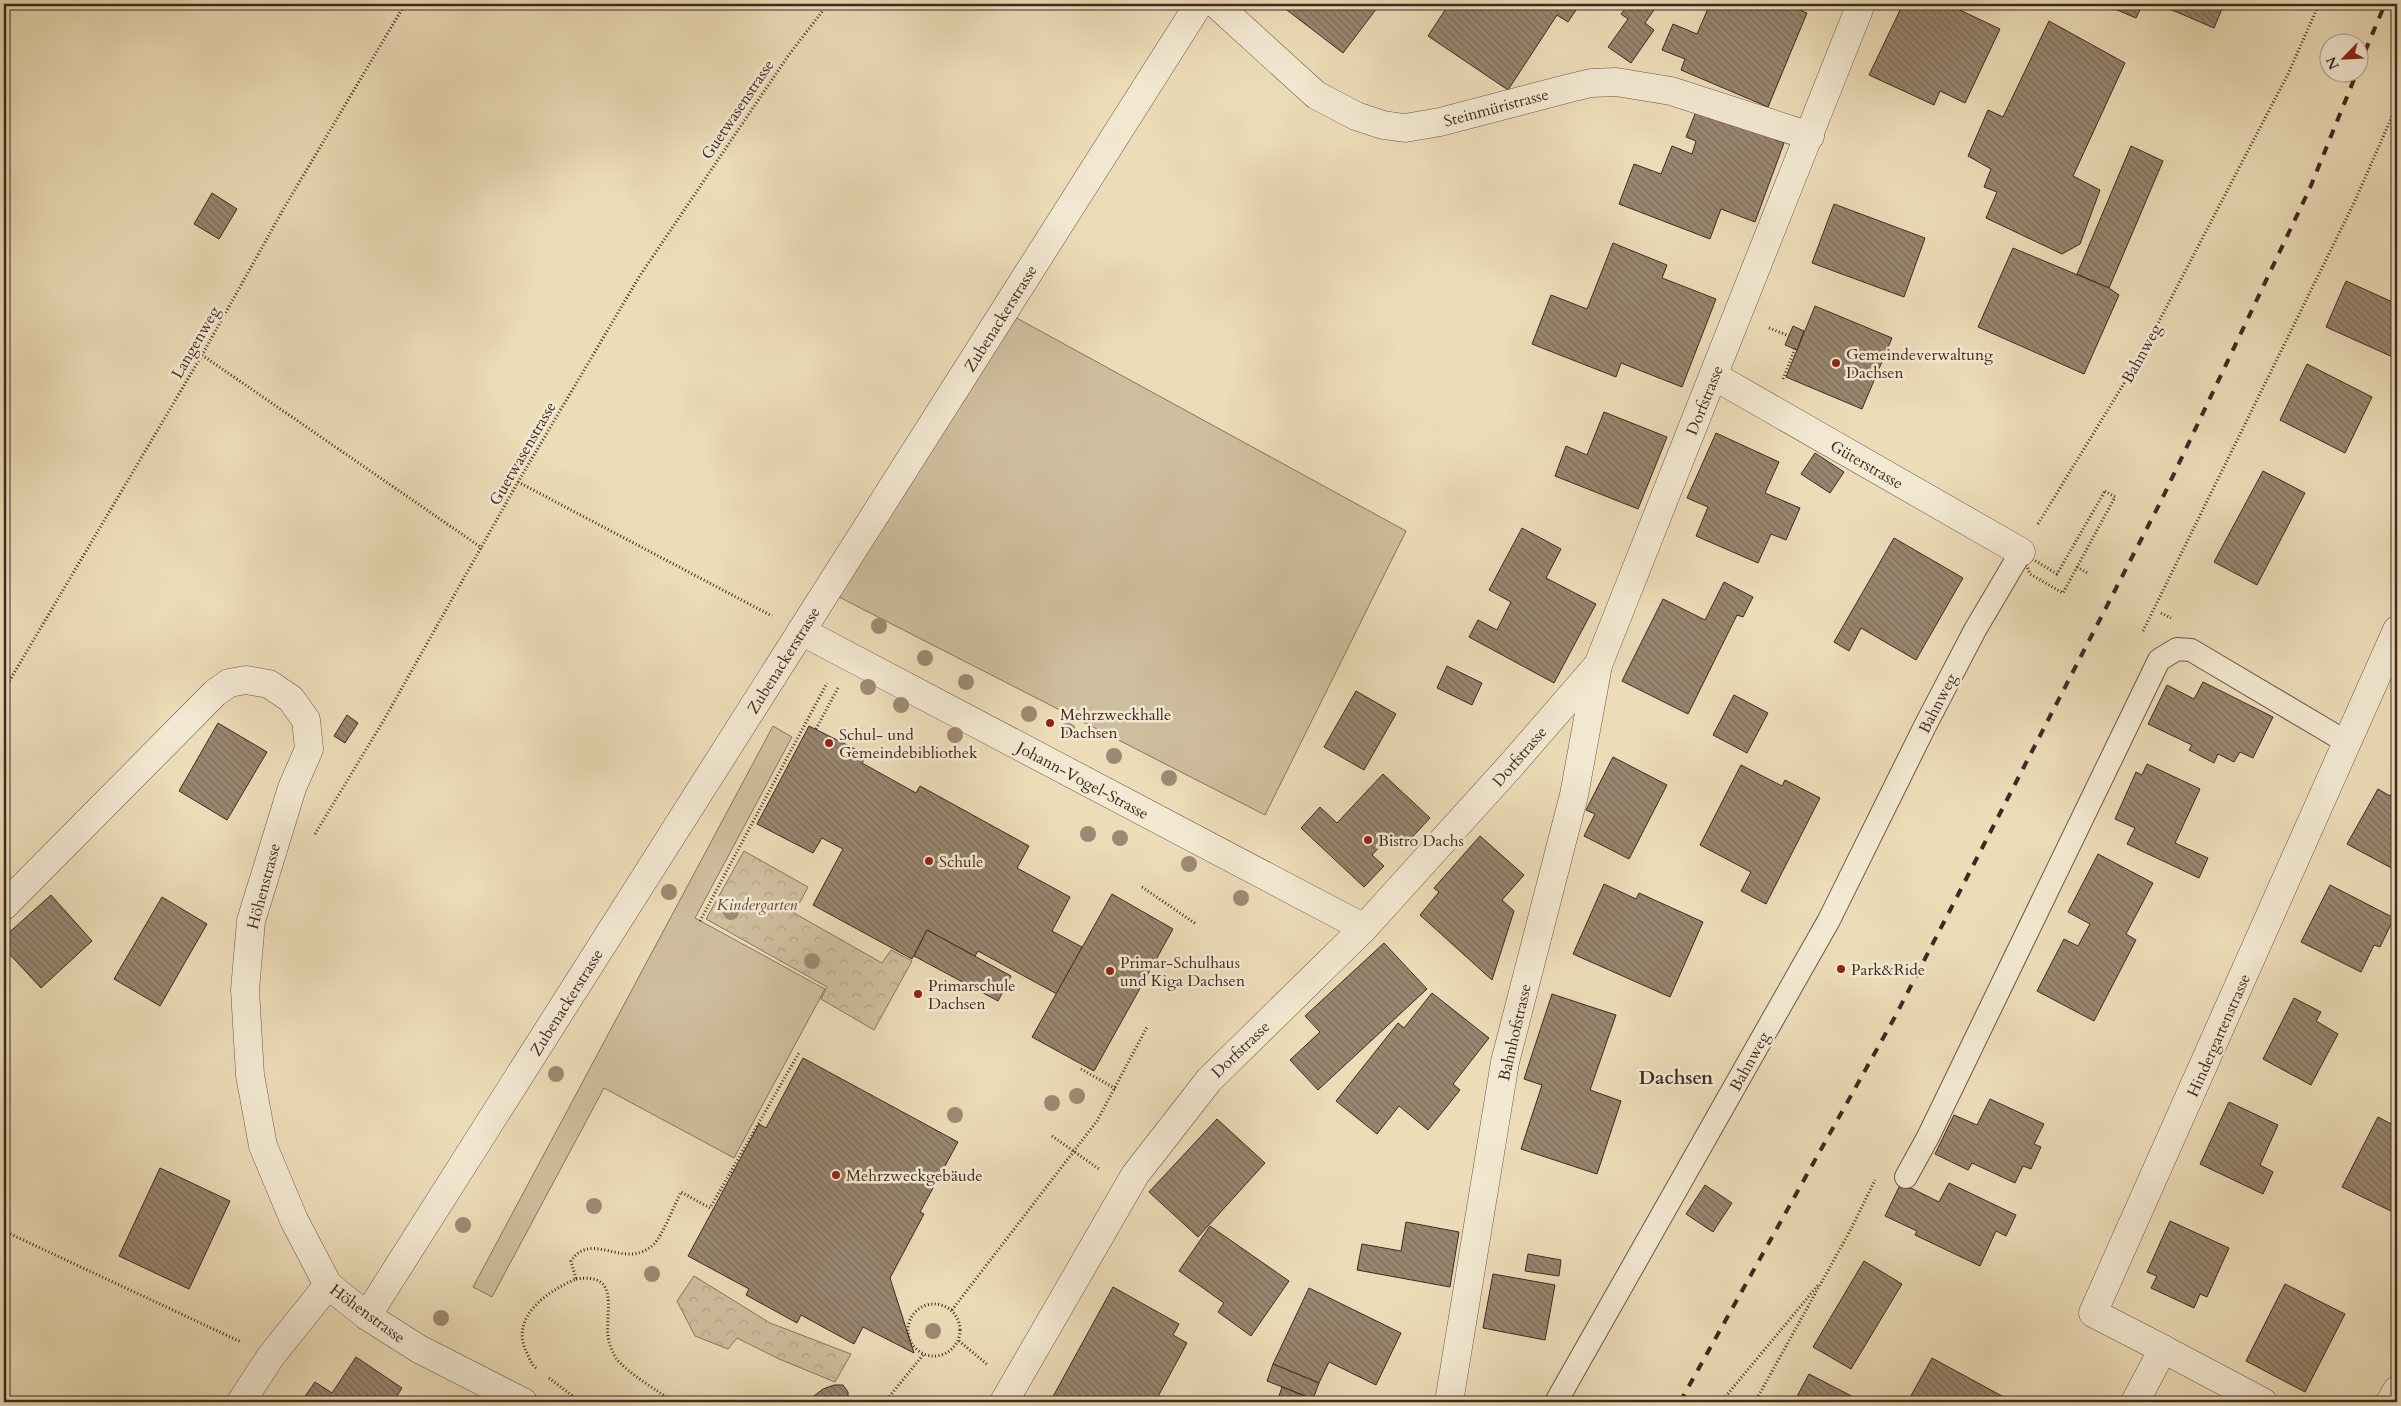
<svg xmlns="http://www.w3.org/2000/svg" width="2401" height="1406" viewBox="0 0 2401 1406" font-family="Cardo,serif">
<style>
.forest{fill:url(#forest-crowns);stroke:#87745f}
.garden{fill:#cfbe9e;stroke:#87745f}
.building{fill:url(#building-back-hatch);stroke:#3f2920}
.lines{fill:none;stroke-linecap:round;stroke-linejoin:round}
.service-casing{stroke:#6a5646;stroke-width:24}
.minor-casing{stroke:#6a5646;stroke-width:29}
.tertiary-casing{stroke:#6a5646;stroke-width:29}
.path{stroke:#3f2920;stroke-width:3;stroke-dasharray:1 2.5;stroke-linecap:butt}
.service{stroke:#f3e8d1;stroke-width:22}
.minor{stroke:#f3e8d1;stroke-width:28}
.tertiary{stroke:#f3e8d1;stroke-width:28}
.rail{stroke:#3f2920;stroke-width:4;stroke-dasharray:9 9;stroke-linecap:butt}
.tree{fill:#9d8a72}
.poi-dot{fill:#8f2418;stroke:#f3e8d1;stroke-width:2}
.labels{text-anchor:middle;stroke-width:5;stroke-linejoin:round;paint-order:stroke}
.street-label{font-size:16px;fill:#3f2920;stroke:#f3e8d1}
.poi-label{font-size:16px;fill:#3f2920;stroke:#f3e8d1;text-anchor:start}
.park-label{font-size:16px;font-style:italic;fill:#5c4739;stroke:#f3e8d1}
.quarter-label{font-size:19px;font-weight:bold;fill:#3f2920;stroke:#f3e8d1}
</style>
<defs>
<pattern id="forest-crowns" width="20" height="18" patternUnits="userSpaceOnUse" patternTransform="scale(1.25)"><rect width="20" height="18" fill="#cfbe9e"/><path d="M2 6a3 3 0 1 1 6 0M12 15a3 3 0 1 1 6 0" fill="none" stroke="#b3a388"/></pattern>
<pattern id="building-back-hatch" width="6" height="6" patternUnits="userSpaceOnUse" patternTransform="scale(1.25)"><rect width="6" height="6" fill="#99866f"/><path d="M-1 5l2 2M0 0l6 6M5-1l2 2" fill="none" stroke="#7e6e5b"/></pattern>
</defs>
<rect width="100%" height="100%" fill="#ecdcb8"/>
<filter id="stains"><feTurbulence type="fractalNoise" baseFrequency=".004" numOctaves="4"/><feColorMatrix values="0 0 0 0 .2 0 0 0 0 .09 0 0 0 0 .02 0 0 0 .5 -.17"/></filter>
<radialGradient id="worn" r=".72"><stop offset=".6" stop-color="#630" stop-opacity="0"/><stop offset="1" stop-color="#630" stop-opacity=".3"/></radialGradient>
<g class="forest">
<polygon points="744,851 808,887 794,913 882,963 891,950 912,961 874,1030 821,999 827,987 706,919"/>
<polygon points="694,1276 770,1323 851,1354 835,1382 779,1359 737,1338 728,1349 695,1336 677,1301"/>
</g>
<g class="garden">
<polygon points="1013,316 1406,531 1265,815 837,596"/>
<polygon points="773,726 792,737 695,918 825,989 734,1158 604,1088 492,1297 473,1287"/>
</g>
<g class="building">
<polygon points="1279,4 1380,4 1343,53"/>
<polygon points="1449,4 1455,7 1457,4 1580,4 1568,22 1557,15 1508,90 1428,36"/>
<polygon points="1629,4 1658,4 1645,23 1654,30 1631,63 1608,47 1628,19 1621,14"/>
<polygon points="1710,4 1785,4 1807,13 1768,107 1681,70 1685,59 1662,50 1673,24 1697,34"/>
<polygon points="1903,4 1947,4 2000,29 1965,103 1940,91 1934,105 1869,75"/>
<polygon points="2103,4 2143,4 2136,18"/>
<polygon points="2158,4 2224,4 2214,28"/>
<polygon points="2049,21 2125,63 2073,176 2100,190 2080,244 2062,254 1986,218 1997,192 1984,187 1991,169 1968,156 1988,110 2003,117"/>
<polygon points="1697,109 1784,143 1755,222 1721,209 1710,239 1619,204 1634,164 1661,174 1672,146 1692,154 1696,141 1686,137"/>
<polygon points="2131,146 2163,161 2109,288 2077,274"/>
<polygon points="212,193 237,209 219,239 194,224"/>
<polygon points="1834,204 1925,238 1904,297 1812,263"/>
<polygon points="1613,243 1667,265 1662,278 1716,299 1682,387 1621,363 1616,377 1532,344 1551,295 1587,309"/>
<polygon points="2013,248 2109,288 2119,295 2084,374 1978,327"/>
<polygon points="2346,281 2397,304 2397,353 2395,358 2326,327"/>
<polygon points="1815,306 1892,338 1862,409 1786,377"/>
<polygon points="1793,326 1804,331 1797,350 1785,345"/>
<polygon points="2307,364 2372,397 2345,453 2280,420"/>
<polygon points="1604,412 1667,437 1638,509 1555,476 1566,446 1587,455"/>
<polygon points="1716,433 1779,462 1765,493 1800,508 1786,540 1771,534 1758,563 1696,536 1708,507 1687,498"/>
<polygon points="1815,453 1844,472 1830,493 1801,474"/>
<polygon points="2263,471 2305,493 2257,585 2214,562"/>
<polygon points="1522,528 1561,549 1546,578 1596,604 1554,683 1469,637 1478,620 1497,630 1511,602 1489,590"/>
<polygon points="1894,538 1963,578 1916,660 1861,628 1849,651 1834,642"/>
<polygon points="1724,582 1753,597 1743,617 1737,615 1688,714 1622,681 1663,599 1705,620"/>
<polygon points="1447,666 1482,683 1472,705 1437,688"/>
<polygon points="2203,682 2273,717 2253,758 2240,752 2234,762 2218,754 2214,763 2189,750 2192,745 2148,724 2167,685 2194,699"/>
<polygon points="1356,691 1396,714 1364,770 1324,747"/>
<polygon points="1734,695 1768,713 1747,753 1713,735"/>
<polygon points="347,715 358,723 345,743 334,736"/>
<polygon points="218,723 267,752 227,820 179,791"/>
<polygon points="809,726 867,755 862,763 916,793 920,786 1029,846 1017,868 1070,897 1052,931 1082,947 1057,994 978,951 975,956 927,930 912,959 813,905 843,849 822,838 813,853 757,824"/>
<polygon points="1613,757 1667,785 1629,859 1584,836 1595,814 1586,810"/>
<polygon points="2147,764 2200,789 2175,843 2208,858 2199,878 2127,844 2135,828 2115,819 2136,772 2142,775"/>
<polygon points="1741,765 1782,786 1785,780 1820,798 1766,904 1741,891 1751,872 1700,845"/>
<polygon points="1383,774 1430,818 1403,847 1390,835 1372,855 1384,866 1364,887 1301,828 1320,807 1337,823"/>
<polygon points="2397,783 2397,866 2395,870 2347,844 2378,789 2390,796"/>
<polygon points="1480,836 1524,875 1502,900 1514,911 1492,980 1420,915 1439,892 1434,888"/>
<polygon points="2098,854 2153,883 2126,934 2136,940 2094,1021 2037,991 2064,939 2078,946 2090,924 2068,912"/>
<polygon points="1604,884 1636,899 1639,893 1703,922 1670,997 1573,954"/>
<polygon points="2330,885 2394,918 2380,947 2374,945 2361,972 2301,942"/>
<polygon points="1112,894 1173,929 1094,1071 1032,1037"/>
<polygon points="51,895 92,941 41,988 4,948 4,937"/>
<polygon points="162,897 207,924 160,1006 114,979"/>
<polygon points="927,930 1011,976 998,1001 914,956"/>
<polygon points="1384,943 1427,989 1318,1090 1290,1060 1320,1032 1305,1016"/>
<polygon points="1432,993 1489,1038 1453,1084 1460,1090 1428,1130 1399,1106 1377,1134 1336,1101 1398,1023 1404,1028"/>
<polygon points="1552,994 1616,1015 1590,1090 1621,1101 1597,1174 1521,1149 1542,1085 1524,1079"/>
<polygon points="2294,998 2321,1012 2316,1021 2338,1034 2311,1085 2263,1059"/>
<polygon points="803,1058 958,1142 920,1212 924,1214 890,1278 914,1353 863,1327 854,1344 801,1315 797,1323 746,1295 749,1289 688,1256 759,1124 766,1128"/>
<polygon points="1990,1099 2044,1124 2034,1144 2041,1147 2031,1169 2023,1166 2015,1183 1972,1163 1968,1170 1935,1154 1954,1115 1977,1125"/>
<polygon points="2229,1102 2278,1125 2260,1165 2273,1172 2263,1194 2200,1164"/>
<polygon points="2378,1117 2397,1127 2397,1214 2342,1187"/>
<polygon points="1217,1119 1265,1163 1198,1237 1149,1192"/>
<polygon points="160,1168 230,1201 189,1289 119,1256"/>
<polygon points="1901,1183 1939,1202 1949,1183 2016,1215 2006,1236 1996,1231 1980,1266 1915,1235 1917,1231 1885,1216"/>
<polygon points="1705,1185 1732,1203 1713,1232 1686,1214"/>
<polygon points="2170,1221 2229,1248 2207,1297 2200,1294 2194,1308 2151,1288 2157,1276 2147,1272"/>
<polygon points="1406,1222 1459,1232 1450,1287 1357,1270 1362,1244 1401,1251"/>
<polygon points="1210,1226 1289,1281 1251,1336 1218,1312 1224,1303 1179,1271"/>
<polygon points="1528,1254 1561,1260 1559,1276 1525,1271"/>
<polygon points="1864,1261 1902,1284 1851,1369 1813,1347"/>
<polygon points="1493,1274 1555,1285 1545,1340 1483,1328"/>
<polygon points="2285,1284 2345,1314 2305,1392 2246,1361"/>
<polygon points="1113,1287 1179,1324 1173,1335 1187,1343 1155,1402 1050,1402"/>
<polygon points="1309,1288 1401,1333 1376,1385 1329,1362 1319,1383 1273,1364"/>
<polygon points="356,1357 402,1388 393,1402 301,1402 315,1382 332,1393"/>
<polygon points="1932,1358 2013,1402 1910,1402 1908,1401"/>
<polygon points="1273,1364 1319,1383 1313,1399 1267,1381"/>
<polygon points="1809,1374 1861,1401 1860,1402 1794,1402"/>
<polygon points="834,1385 843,1385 848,1392 848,1402 806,1402 823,1389"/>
<polygon points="1282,1387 1307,1397 1305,1402 1277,1402"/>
</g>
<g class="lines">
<g class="service-casing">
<g id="service">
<polyline points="1906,1177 1928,1137 2159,660 2177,649 2191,650 2348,743"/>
<polyline points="1556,1402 1829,920 1925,726 1975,630 2021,552"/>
</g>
</g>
<g class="minor-casing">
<g id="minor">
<polyline points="1216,4 1316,95 1356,116 1383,125 1405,128 1440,122 1570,88 1591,83 1616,82 1671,91 1810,136"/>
<polyline points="1714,376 2021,552"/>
<polyline points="801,631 1364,928"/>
<polyline points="4,906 215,693 229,683 246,680 269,684 291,699 306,720 309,749 292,788 251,921 245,990 250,1075 263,1146 294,1220 328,1285 367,1316 419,1349 523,1402"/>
<polyline points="367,1316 1199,4"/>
<polyline points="2163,1349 2263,1402"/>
<polyline points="241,1402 271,1356 328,1285"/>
<polyline points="1449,1402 1505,1062 1574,795 1598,665"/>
<polyline points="2135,1402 2163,1349 2093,1313 2397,630"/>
<polyline points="2390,1402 2397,1390"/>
</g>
</g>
<g class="tertiary-casing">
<polyline id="tertiary" points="1004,1402 1135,1175 1209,1080 1364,928 1513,763 1598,665 1861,4"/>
</g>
<g class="path">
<polyline points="1769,328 1789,336"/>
<polyline points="202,355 482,548"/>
<polyline points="1783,379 1795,349"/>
<polyline points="518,482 772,616"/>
<polygon points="2105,491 2115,497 2063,593 2030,574 2021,552 2057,574"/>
<polyline points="2038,524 2142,354 2288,74 2319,4"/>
<polyline points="2077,567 2089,574"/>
<polyline points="2161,613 2171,618"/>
<polyline points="2143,631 2354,203 2397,105"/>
<polyline points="4,690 202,355 284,208 405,4"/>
<polyline points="816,729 838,688"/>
<polyline points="315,834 385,718 518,482 639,277 788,56 828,4"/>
<polyline points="1142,887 1196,924"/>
<polyline points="700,921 827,683"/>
<polyline points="1081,1069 1116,1089"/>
<polyline points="1052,1136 1099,1169"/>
<polyline points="4,1231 241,1342"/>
<path d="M576 1279C621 1272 605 1311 608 1336 609 1344 612 1351 616 1358 626 1372 660 1393 675 1402"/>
<circle cx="934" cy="1330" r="26"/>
<polyline points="952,1310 1097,1121 1147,1027"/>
<polyline points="959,1341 988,1365"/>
<path d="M536 1368C531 1364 529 1357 526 1351 510 1316 548 1291 576 1279L571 1261C592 1229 625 1272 654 1244 662 1236 675 1204 681 1192L710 1208 800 1051"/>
<polyline points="549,1378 574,1397 577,1402"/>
<polyline points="885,1402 923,1355"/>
<polyline points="1721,1402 1819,1284"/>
<polyline points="1755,1402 1850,1231 1875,1180"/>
</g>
<use href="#service" class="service"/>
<use href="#minor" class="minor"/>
<use href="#tertiary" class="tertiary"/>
<g class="rail">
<polyline points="2358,68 2385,4"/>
<polyline points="1680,1402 1896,1015 2162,499 2310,188 2357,72"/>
</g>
</g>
<g class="tree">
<circle cx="879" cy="626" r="8"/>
<circle cx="925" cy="658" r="8"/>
<circle cx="966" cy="682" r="8"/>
<circle cx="868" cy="687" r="8"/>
<circle cx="901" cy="705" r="8"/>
<circle cx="1029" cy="714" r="8"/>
<circle cx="1068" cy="731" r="8"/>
<circle cx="955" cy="735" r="8"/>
<circle cx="1114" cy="756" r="8"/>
<circle cx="1169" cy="778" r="8"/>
<circle cx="1088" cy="834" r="8"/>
<circle cx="1120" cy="838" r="8"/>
<circle cx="1189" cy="864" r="8"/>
<circle cx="669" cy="892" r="8"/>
<circle cx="1241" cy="898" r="8"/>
<circle cx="731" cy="912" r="8"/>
<circle cx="812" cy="961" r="8"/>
<circle cx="556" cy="1074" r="8"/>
<circle cx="1077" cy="1096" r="8"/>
<circle cx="1052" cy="1103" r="8"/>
<circle cx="955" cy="1115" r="8"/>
<circle cx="594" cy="1206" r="8"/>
<circle cx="463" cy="1225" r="8"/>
<circle cx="652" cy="1274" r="8"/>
<circle cx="441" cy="1318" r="8"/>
<circle cx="933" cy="1331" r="8"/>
</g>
<g class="poi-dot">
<circle cx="1836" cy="363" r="5"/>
<circle cx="1050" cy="723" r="5"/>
<circle cx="829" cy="743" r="5"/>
<circle cx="1368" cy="840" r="5"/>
<circle cx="929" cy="861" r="5"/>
<circle cx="1841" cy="969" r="5"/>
<circle cx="1110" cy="971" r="5"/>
<circle cx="918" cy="994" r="5"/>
<circle cx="836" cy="1175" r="5"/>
</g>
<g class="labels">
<g class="street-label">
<text transform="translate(1496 107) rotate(-15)" y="6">Steinmüristrasse</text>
<text transform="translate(737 109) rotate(-56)" y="6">Guetwasenstrasse</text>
<text transform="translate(1000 318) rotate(-58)" y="6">Zubenackerstrasse</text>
<text transform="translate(195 342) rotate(-60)" y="6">Langenweg</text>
<text transform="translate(2141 353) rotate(-61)" y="6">Bahnweg</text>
<text transform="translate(1704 400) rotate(-68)" y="6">Dorfstrasse</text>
<text transform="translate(522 453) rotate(-60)" y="6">Guetwasenstrasse</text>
<text transform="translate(1867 464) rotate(30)" y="6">Güterstrasse</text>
<text transform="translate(783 660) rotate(-58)" y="6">Zubenackerstrasse</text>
<text transform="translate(1937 703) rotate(-63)" y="6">Bahnweg</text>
<text transform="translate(1519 756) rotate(-49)" y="6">Dorfstrasse</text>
<text transform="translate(1083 780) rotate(28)" y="6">Johann-Vogel-Strasse</text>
<text transform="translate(263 886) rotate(-75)" y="6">Höhenstrasse</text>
<text transform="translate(566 1002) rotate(-58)" y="6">Zubenackerstrasse</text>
<text transform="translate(1514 1032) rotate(-77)" y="6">Bahnhofstrasse</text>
<text transform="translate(2218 1035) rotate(-66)" y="6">Hindergartenstrasse</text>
<text transform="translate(1240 1049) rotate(-44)" y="6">Dorfstrasse</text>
<text transform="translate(1749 1061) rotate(-61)" y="6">Bahnweg</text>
<text transform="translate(368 1313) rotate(36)" y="6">Höhenstrasse</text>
</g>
<g class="poi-label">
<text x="1846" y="360">Gemeindeverwaltung<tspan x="1846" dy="18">Dachsen</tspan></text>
<text x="1060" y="720">Mehrzweckhalle<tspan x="1060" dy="18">Dachsen</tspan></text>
<text x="839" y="740">Schul- und<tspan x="839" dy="18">Gemeindebibliothek</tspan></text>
<text x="1378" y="846">Bistro Dachs</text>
<text x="939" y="867">Schule</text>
<text x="1120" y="968">Primar-Schulhaus<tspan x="1120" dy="18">und Kiga Dachsen</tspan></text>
<text x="1851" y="975">Park&amp;Ride</text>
<text x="928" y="991">Primarschule<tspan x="928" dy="18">Dachsen</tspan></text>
<text x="846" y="1181">Mehrzweckgebäude</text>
</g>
<g class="park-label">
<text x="757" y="910">Kindergarten</text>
</g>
<g class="quarter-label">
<text x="1676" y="1084">Dachsen</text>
</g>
</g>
<rect width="2401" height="1406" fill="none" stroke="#ecdcb8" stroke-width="20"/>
<rect x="5" y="5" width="2391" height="1396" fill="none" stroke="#3f2920" stroke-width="2.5"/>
<rect x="10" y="10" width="2381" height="1386" fill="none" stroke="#3f2920"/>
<g transform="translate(2344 58) rotate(246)"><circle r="24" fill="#f3e8d1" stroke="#ab9c8a"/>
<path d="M0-4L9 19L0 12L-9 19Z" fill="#8f2418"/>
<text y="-8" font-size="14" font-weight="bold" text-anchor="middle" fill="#3f2920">N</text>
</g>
<rect width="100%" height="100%" filter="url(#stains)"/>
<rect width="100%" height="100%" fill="url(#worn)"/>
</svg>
